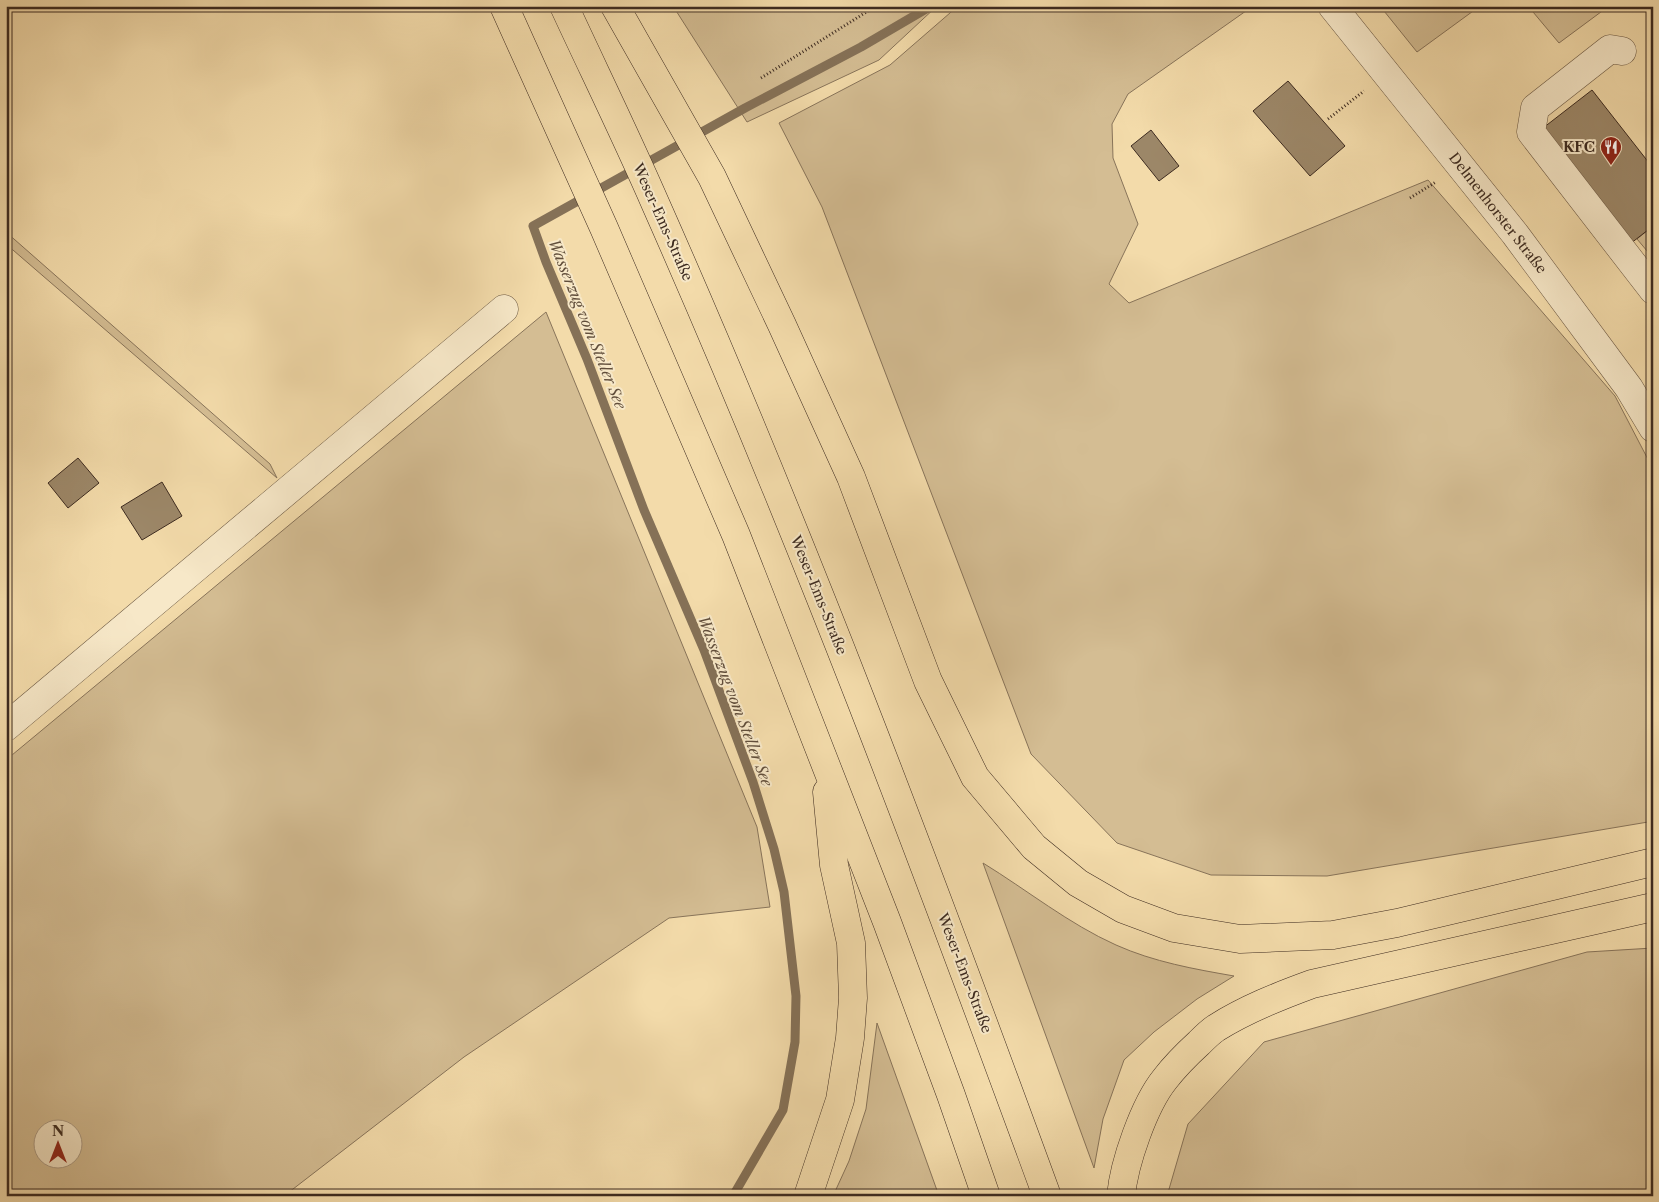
<svg xmlns="http://www.w3.org/2000/svg" width="1659" height="1202" viewBox="0 0 1659 1202" font-family="'Libre Caslon Text',serif">
<style>
.green{fill:#d4bd93;stroke:#88745a;fill-rule:evenodd}
.lines{fill:none;stroke-linecap:round;stroke-linejoin:round}
.stream{stroke:#857157;stroke-width:9}
.building{fill:#9c8768;stroke:#3d2b20}
.minor-casing{stroke:#6a5742;stroke-width:29}
.highway-casing{stroke:#3d2b20;stroke-width:29}
.path{stroke:#3d2b20;stroke-width:3;stroke-dasharray:1 2.5;stroke-linecap:butt}
.minor{stroke:#f7e8c8;stroke-width:28}
.highway{stroke:#f3dbaa;stroke-width:28}
.labels{text-anchor:middle;stroke-width:4;stroke-linejoin:round;paint-order:stroke}
.poi-label{font-size:14px;font-weight:bold;fill:#3d2b20;stroke:#f7e8c8;text-anchor:end}
.street-label{font-size:14px;fill:#3d2b20;stroke:#f7e8c8}
.water-label{font-size:15px;font-style:italic;fill:#614e3b;stroke:#f7e8c8}
</style>
<rect width="100%" height="100%" fill="#f3dbaa"/>
<filter id="stains"><feTurbulence type="fractalNoise" baseFrequency=".004" numOctaves="4"/><feColorMatrix values="0 0 0 0 .2 0 0 0 0 .09 0 0 0 0 .02 0 0 0 .5 -.17"/></filter>
<radialGradient id="worn" r=".72"><stop offset=".6" stop-color="#630" stop-opacity="0"/><stop offset="1" stop-color="#630" stop-opacity=".3"/></radialGradient>
<g class="green">
<polygon points="673,6 937,6 879,60 747,122"/>
<polygon points="958,6 1253,6 1128,94 1112,124 1113,158 1138,224 1109,284 1129,303 1428,180 1615,396 1653,469 1653,819 1648,822 1327,876 1211,875 1117,843 1031,754 822,207 779,123 890,65"/>
<polygon points="1380,6 1480,6 1417,52"/>
<polygon points="1528,6 1609,6 1559,43"/>
<polygon points="1653,226 1653,258 1637,239"/>
<polygon points="6,232 270,464 277,478 6,244"/>
<path d="M546 312 757 827 770 907 669 918 464 1057 284 1196H6V760ZM42 1130H72V1160H42Z"/>
<path d="M983 863C1027 890 1069 924 1116 945 1154 962 1194 969 1234 976L1197 999 1154 1032 1124 1060 1103 1119 1094 1168Z"/>
<polygon points="1653,948 1653,1196 1167,1196 1188,1124 1264,1042 1587,952"/>
<polygon points="877,1023 939,1196 833,1196 849,1161 866,1109"/>
</g>
<g class="lines">
<polyline class="stream" points="733,1196 783,1110 795,1042 796,996 784,892 774,849 753,782 704,650 644,510 587,359 546,262 533,226 745,108 861,47 931,6"/>
</g>
<g class="building">
<polygon points="1288,81 1345,146 1310,176 1253,111"/>
<polygon points="1592,90 1653,168 1653,226 1630,244 1543,128"/>
<polygon points="1151,130 1179,166 1159,181 1131,146"/>
<polygon points="78,458 99,483 68,508 48,483"/>
<polygon points="162,482 182,516 142,540 121,507"/>
</g>
<g class="lines">
<g class="minor-casing">
<g id="minor">
<polyline points="1332,6 1515,234 1629,388 1653,428"/>
<polyline points="1622,51 1610,49 1535,108 1531,132 1653,290"/>
<polyline points="6,727 504,309"/>
</g>
</g>
<g class="highway-casing">
<g id="highway">
<polyline points="504,6 604,228 736,535 887,922 951,1095 986,1196"/>
<path d="M564 6C595 73 627 138 656 205 800 530 925 863 1047 1196"/>
<polyline points="615,6 712,177 782,325 851,477 928,681 975,777 1034,847 1078,883 1123,909 1174,928 1240,939 1333,935 1397,923 1653,862"/>
<polyline points="808,1196 840,1100 850,1038 853,998 851,943 834,865 827,792"/>
<path d="M1121 1196C1124 1163 1144 1105 1165 1079 1175 1066 1187 1054 1199 1043 1204 1038 1210 1032 1216 1028 1246 1009 1279 996 1312 984L1653 907"/>
</g>
</g>
<g class="path">
<polyline points="761,78 876,6"/>
<polyline points="1328,119 1364,91"/>
<polyline points="1650,164 1653,162"/>
<polyline points="1410,198 1436,182"/>
</g>
<use href="#minor" class="minor"/>
<use href="#highway" class="highway"/>
</g>
<defs>
<g id="restaurant-pin" transform="scale(1.125)"><path d="M0 17L-7.5 6A9.5 9.5 0 1 1 7.5 6Z" fill="#8f2418" stroke="#f7e8c8"/><path d="M-5-6h1v4h1v-4h1v4h1v-4h1v5L-1.5 .5V6h-2V.5L-5-1ZM5-6V6H3V1.5H1.5Q1.5-4 5-6Z" fill="#fff"/></g>
</defs>
<g fill-rule="evenodd">
<use href="#restaurant-pin" x="1611" y="147"/>
</g>
<g class="labels">
<g class="poi-label">
<text x="1595" y="152">KFC</text>
</g>
<g class="street-label">
<text transform="translate(1498 213) rotate(52)" y="5">Delmenhorster Straße</text>
<text transform="translate(663 222) rotate(66)" y="5">Weser-Ems-Straße</text>
<text transform="translate(819 595) rotate(68)" y="5">Weser-Ems-Straße</text>
<text transform="translate(965 973) rotate(69)" y="5">Weser-Ems-Straße</text>
</g>
<g class="water-label">
<text transform="translate(587 324) rotate(68)" y="5">Wasserzug vom Steller See</text>
<text transform="translate(735 701) rotate(69)" y="5">Wasserzug vom Steller See</text>
</g>
</g>
<rect width="1659" height="1202" fill="none" stroke="#f3dbaa" stroke-width="25"/>
<rect x="8" y="8" width="1644" height="1187" fill="none" stroke="#3d2b20" stroke-width="2.5"/>
<rect x="12" y="12" width="1634" height="1177" fill="none" stroke="#3d2b20"/>
<g transform="translate(58 1144)"><circle r="24" fill="#f7e8c8" stroke="#ad9c85"/>
<path d="M0-4L9 19L0 12L-9 19Z" fill="#8f2418"/>
<text y="-8" font-size="14" font-weight="bold" text-anchor="middle" fill="#3d2b20">N</text>
</g>
<rect width="100%" height="100%" filter="url(#stains)"/>
<rect width="100%" height="100%" fill="url(#worn)"/>
</svg>
